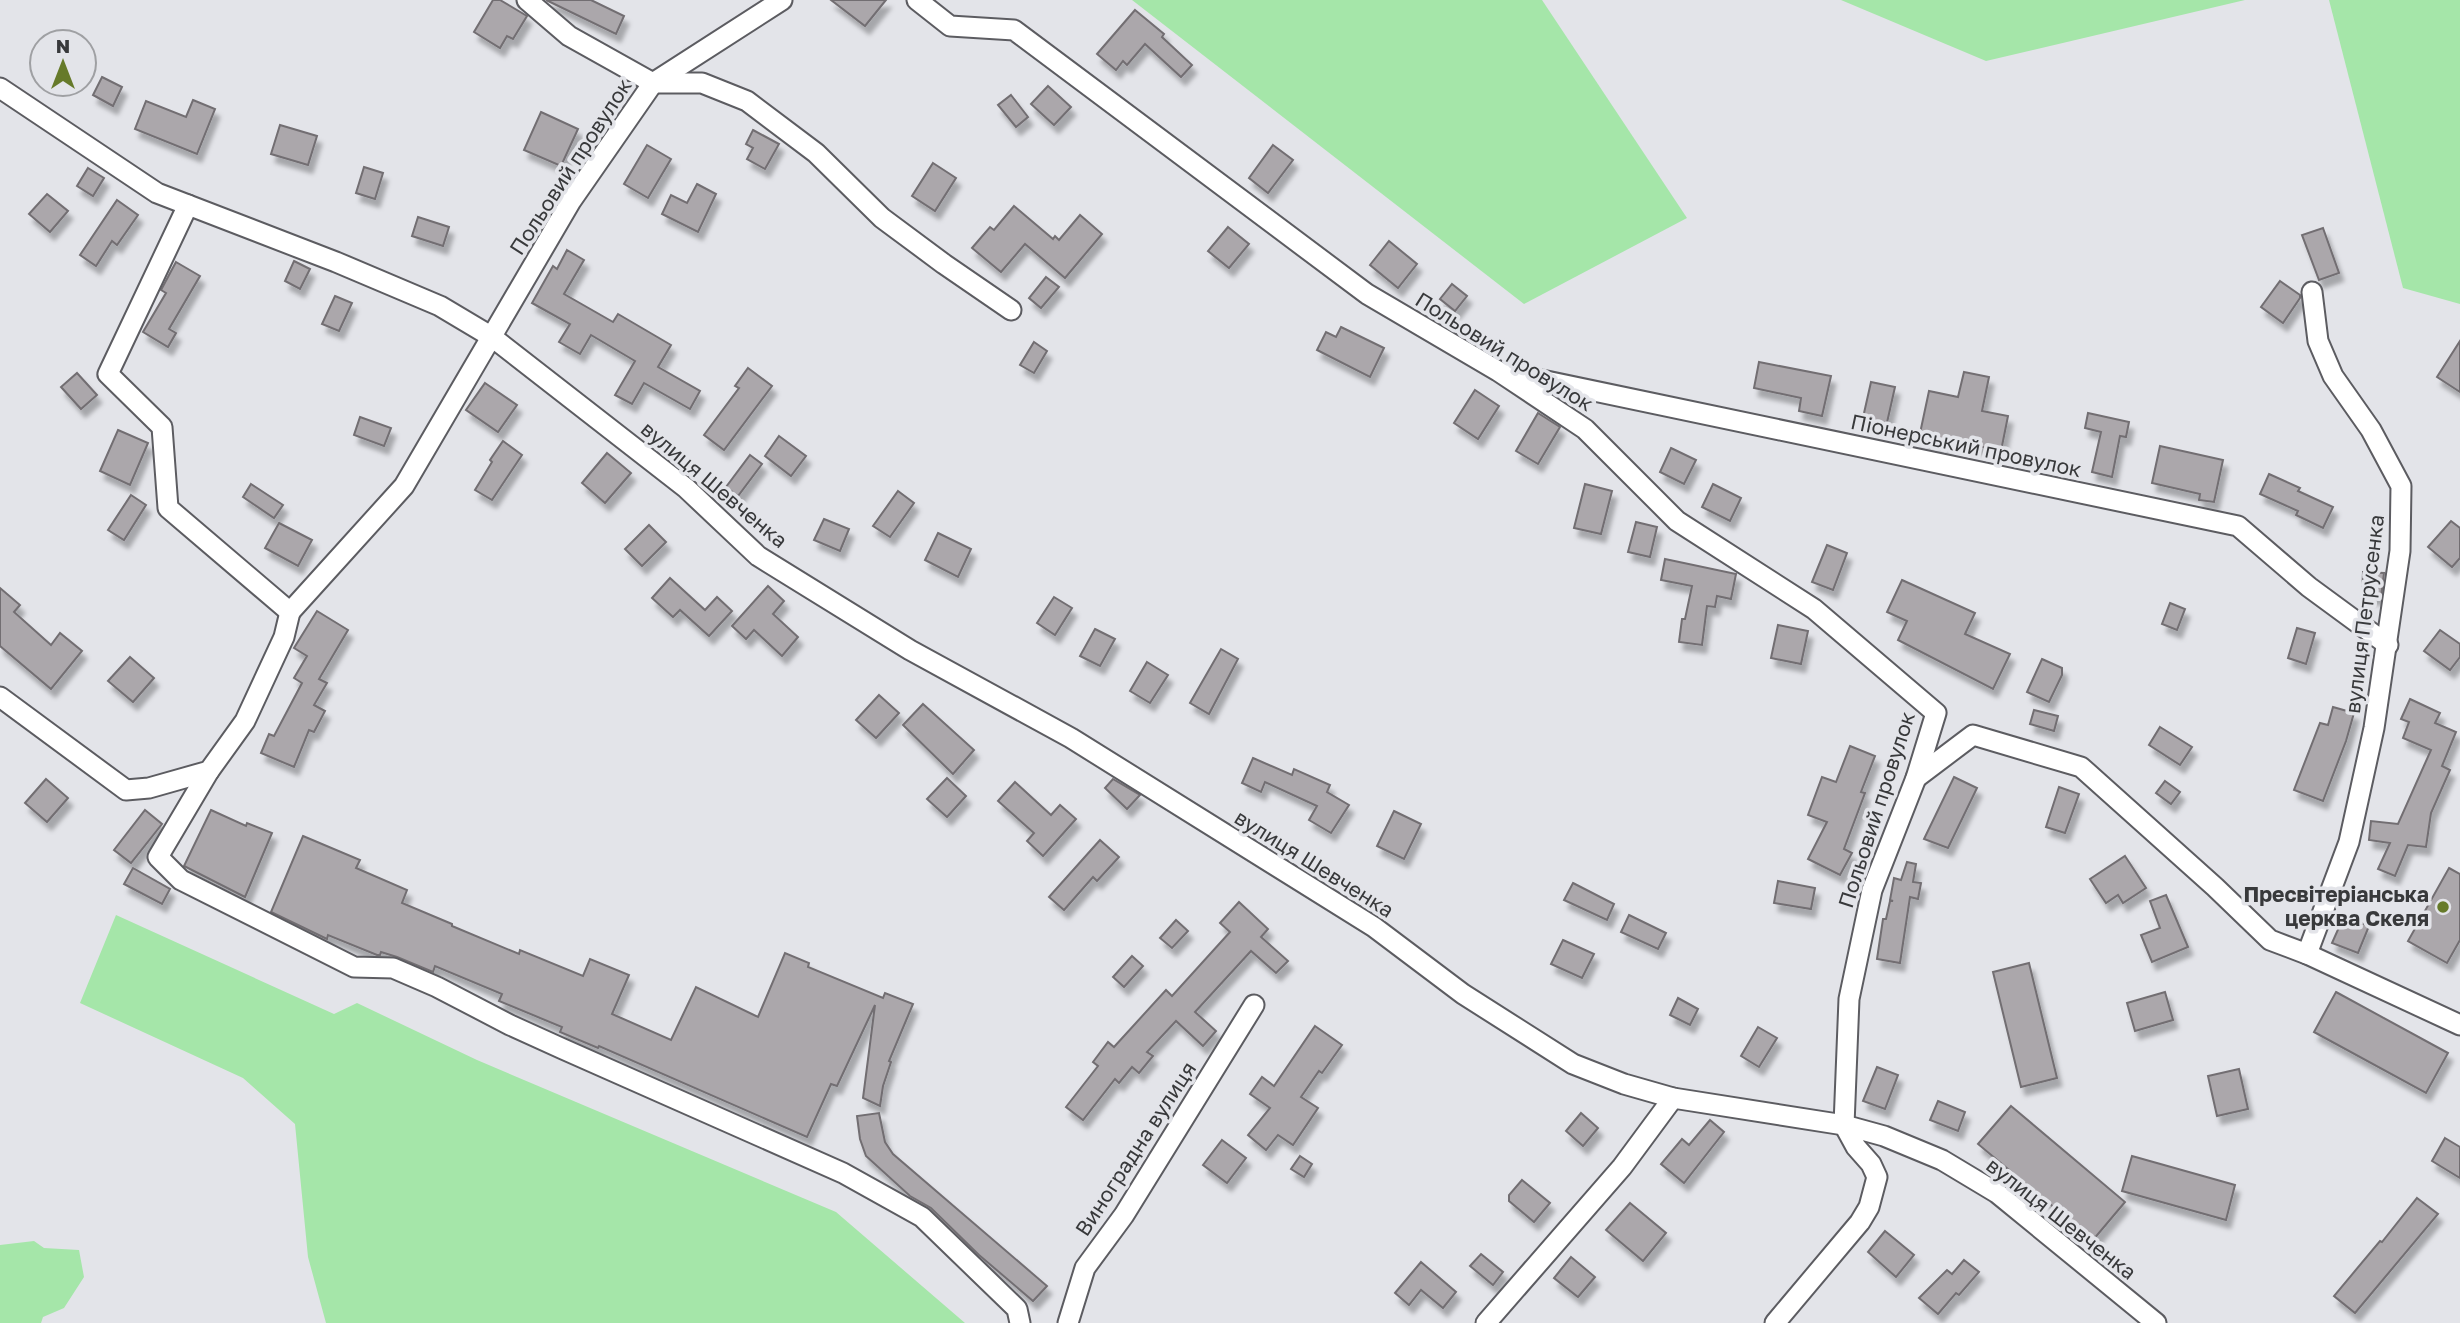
<svg xmlns="http://www.w3.org/2000/svg" width="2460" height="1323" viewBox="0 0 2460 1323" font-family="'Golos Text',sans-serif">
<style>
.green{fill:#a5e6a9}
.building{fill:#aba7ab;stroke:#726e72;stroke-width:2;filter:url(#shadow)}
.lines{fill:none;stroke-linecap:round;stroke-linejoin:round}
.minor-casing{stroke:#5c5c61;stroke-width:23}
.minor{stroke:#fff;stroke-width:19}
.poi-dot{fill:#667a2a;stroke:#e3e4e9;stroke-width:2.5}
.labels{text-anchor:middle;stroke-width:7;stroke-linejoin:round;paint-order:stroke}
.street-label{font-size:21px;fill:#38393b;stroke:#e3e4e9}
.poi-label{font-size:21px;font-weight:bold;fill:#38393b;stroke:#e3e4e9;text-anchor:end}
</style>
<defs>
<filter id="shadow"><feDropShadow dx="4.5" dy="8" stdDeviation="2" flood-color="#0004"/></filter>
</defs>
<rect width="100%" height="100%" fill="#e3e4e9"/>
<g class="green">
<polygon points="1132,0 1542,0 1687,218 1524,304"/>
<polygon points="1841,0 2245,0 1986,61"/>
<polygon points="2329,0 2460,0 2460,304 2403,288"/>
<polygon points="116,915 334,1014 357,1003 477,1060 836,1212 965,1323 326,1323 308,1257 295,1124 243,1078 80,1003"/>
<polygon points="34,1241 44,1248 79,1250 84,1277 64,1308 43,1317 41,1323 0,1323 0,1245"/>
</g>
<g class="building">
<polygon points="493,0 500,0 527,16 513,39 507,36 500,48 474,32"/>
<polygon points="546,0 591,0 624,16 616,34"/>
<polygon points="831,0 886,0 865,26"/>
<polygon points="1135,10 1164,34 1162,37 1192,65 1181,77 1145,44 1127,65 1123,61 1116,70 1097,54"/>
<polygon points="102,77 122,87 113,106 93,95"/>
<polygon points="1048,86 1071,107 1054,125 1031,104"/>
<polygon points="1011,95 1028,117 1016,127 998,105"/>
<polygon points="193,100 215,109 197,154 135,129 146,101 186,117"/>
<polygon points="541,112 578,129 561,166 524,150"/>
<polygon points="280,125 317,136 308,165 271,154"/>
<polygon points="753,130 779,144 765,169 747,159 753,148 746,144"/>
<polygon points="647,145 671,159 648,198 624,184"/>
<polygon points="1273,145 1293,160 1268,193 1249,178"/>
<polygon points="933,163 956,178 935,211 912,196"/>
<polygon points="364,167 383,173 375,199 356,193"/>
<polygon points="88,168 104,178 93,196 77,186"/>
<polygon points="697,184 716,194 698,232 662,214 671,195 687,203"/>
<polygon points="47,194 68,211 50,232 29,214"/>
<polygon points="117,200 138,215 117,245 112,241 96,266 80,255"/>
<polygon points="1014,206 1053,239 1055,236 1059,240 1080,215 1102,234 1065,278 1025,244 1001,272 972,248 990,227 994,230"/>
<polygon points="418,217 449,227 443,246 412,236"/>
<polygon points="1228,227 1249,244 1229,268 1208,251"/>
<polygon points="2323,228 2339,273 2319,280 2302,235"/>
<polygon points="1389,241 1417,264 1398,288 1370,265"/>
<polygon points="567,250 584,260 564,294 613,322 618,314 671,345 658,367 700,391 690,409 644,383 632,404 615,395 635,361 591,335 580,354 559,342 570,324 532,303 553,266 557,269"/>
<polygon points="294,261 310,269 300,289 285,281"/>
<polygon points="176,262 200,276 169,329 176,333 168,347 143,332 166,293 161,290"/>
<polygon points="1046,277 1059,287 1041,308 1029,298"/>
<polygon points="2280,281 2300,295 2300,298 2283,323 2261,307"/>
<polygon points="1452,284 1467,296 1455,311 1440,299"/>
<polygon points="335,296 352,303 339,331 322,324"/>
<polygon points="1341,327 1384,348 1370,377 1317,350 1326,332 1336,337"/>
<polygon points="2460,341 2460,392 2437,377"/>
<polygon points="1034,342 1047,351 1034,373 1020,365"/>
<polygon points="1759,362 1831,376 1822,416 1799,411 1801,398 1754,388"/>
<polygon points="748,368 772,386 724,450 704,435 739,388 735,386"/>
<polygon points="1964,372 1989,377 1982,411 2008,416 2001,451 1950,440 1949,444 1919,438 1929,391 1958,397"/>
<polygon points="77,373 97,395 81,409 61,387"/>
<polygon points="1871,382 1895,387 1886,427 1862,422"/>
<polygon points="485,383 517,405 498,432 466,410"/>
<polygon points="1475,390 1499,406 1478,439 1454,423"/>
<polygon points="1538,413 1560,427 1538,464 1516,451"/>
<polygon points="2088,413 2129,422 2126,437 2120,436 2112,477 2092,472 2101,432 2085,428"/>
<polygon points="360,417 391,428 384,446 354,435"/>
<polygon points="118,430 148,443 130,485 100,471"/>
<polygon points="779,436 806,456 791,476 765,456"/>
<polygon points="503,441 522,455 492,500 475,490 492,462 490,460"/>
<polygon points="2160,446 2223,460 2214,502 2199,500 2200,494 2152,483"/>
<polygon points="1671,448 1696,460 1684,484 1660,472"/>
<polygon points="607,453 631,473 605,503 582,483"/>
<polygon points="750,455 762,464 738,496 726,487"/>
<polygon points="2269,474 2300,488 2298,491 2333,507 2323,528 2296,515 2298,511 2260,494"/>
<polygon points="251,484 283,505 274,518 243,497"/>
<polygon points="1585,484 1612,491 1601,534 1574,528"/>
<polygon points="1713,484 1741,498 1730,521 1702,507"/>
<polygon points="898,491 914,503 890,537 873,526"/>
<polygon points="131,495 146,505 124,540 108,530"/>
<polygon points="824,519 849,529 840,551 814,540"/>
<polygon points="2451,521 2460,528 2460,558 2452,567 2428,547"/>
<polygon points="1636,522 1657,527 1650,557 1628,552"/>
<polygon points="279,523 312,540 298,566 265,548"/>
<polygon points="649,525 666,542 642,566 625,549"/>
<polygon points="938,533 971,549 958,577 925,560"/>
<polygon points="1827,545 1847,553 1833,590 1812,582"/>
<polygon points="1665,559 1736,574 1731,599 1717,596 1715,607 1707,606 1702,645 1679,642 1682,619 1685,619 1692,586 1661,580"/>
<polygon points="2363,572 2384,573 2381,597 2362,596"/>
<polygon points="670,578 705,610 717,597 732,611 709,636 680,610 673,617 652,598"/>
<polygon points="1902,580 1975,613 1965,634 2010,654 1993,689 1898,640 1907,621 1887,612"/>
<polygon points="768,586 784,601 773,614 798,637 782,656 754,630 746,639 732,626"/>
<polygon points="0,588 20,605 14,612 51,645 60,633 82,651 51,689 0,646"/>
<polygon points="1054,597 1072,608 1055,635 1037,623"/>
<polygon points="2170,603 2185,609 2177,630 2162,624"/>
<polygon points="317,611 348,630 319,679 327,683 314,705 325,711 314,732 309,730 294,767 261,753 269,734 274,736 302,683 294,678 307,656 294,648"/>
<polygon points="1778,625 1808,631 1801,664 1771,658"/>
<polygon points="2297,628 2315,633 2306,664 2288,658"/>
<polygon points="1095,629 1115,639 1100,666 1080,656"/>
<polygon points="2440,630 2460,644 2460,657 2450,670 2424,651"/>
<polygon points="1221,649 1238,659 1209,714 1190,703"/>
<polygon points="130,657 154,678 133,702 108,681"/>
<polygon points="2042,659 2062,668 2062,675 2049,702 2027,692"/>
<polygon points="1147,662 1168,675 1150,703 1130,691"/>
<polygon points="879,695 899,713 876,738 856,720"/>
<polygon points="2410,699 2440,713 2435,723 2456,732 2442,766 2450,770 2431,813 2426,847 2408,845 2395,876 2378,869 2390,843 2369,840 2371,821 2398,824 2431,750 2403,738 2409,722 2401,719"/>
<polygon points="923,704 974,750 953,774 903,725"/>
<polygon points="2333,707 2354,713 2346,741 2323,801 2294,790 2320,723 2328,725"/>
<polygon points="2034,710 2058,716 2054,731 2030,724"/>
<polygon points="2160,727 2192,747 2180,765 2149,745"/>
<polygon points="1850,746 1875,756 1861,792 1865,793 1844,849 1852,853 1840,875 1808,859 1827,822 1808,815 1822,777 1836,782"/>
<polygon points="1253,758 1292,775 1294,769 1330,785 1327,792 1349,805 1331,833 1309,820 1317,806 1265,782 1261,792 1242,783"/>
<polygon points="1954,777 1977,788 1948,848 1924,839"/>
<polygon points="947,778 966,796 947,817 927,799"/>
<polygon points="46,779 68,798 47,822 25,803"/>
<polygon points="1113,779 1140,795 1127,809 1105,788"/>
<polygon points="2165,781 2180,792 2171,804 2156,793"/>
<polygon points="1015,782 1051,815 1060,805 1076,819 1043,856 1027,841 1034,833 998,801"/>
<polygon points="2059,787 2079,794 2065,833 2046,827"/>
<polygon points="145,810 162,824 131,863 114,850"/>
<polygon points="211,810 246,826 247,823 272,833 245,897 184,866"/>
<polygon points="1394,811 1421,824 1404,859 1377,846"/>
<polygon points="303,836 360,860 356,868 407,890 402,903 452,924 452,926 519,954 520,950 583,976 590,959 629,975 612,1014 671,1040 696,987 758,1017 785,953 809,963 808,967 883,998 885,993 913,1004 889,1061 891,1062 883,1086 880,1106 863,1098 875,1005 837,1086 831,1084 807,1137 599,1046 598,1048 560,1032 562,1027 499,1001 502,994 435,966 433,972 397,957 381,952 380,955 377,955 328,935 327,939 271,912"/>
<polygon points="1100,840 1119,857 1097,881 1093,877 1064,910 1049,897"/>
<polygon points="2125,856 2146,888 2123,903 2118,895 2106,903 2090,879"/>
<polygon points="1907,862 1916,864 1913,882 1921,883 1918,899 1910,897 1900,963 1877,959 1883,919 1886,919 1890,901 1893,901 1890,900 1894,878 1901,880"/>
<polygon points="133,868 170,889 162,904 124,884"/>
<polygon points="2449,868 2460,874 2460,940 2447,963 2408,941"/>
<polygon points="1778,881 1815,888 1811,909 1774,903"/>
<polygon points="1573,883 1614,904 1607,920 1564,900"/>
<polygon points="2166,895 2188,947 2152,962 2141,935 2160,928 2150,901"/>
<polygon points="1239,902 1268,929 1261,937 1288,961 1276,973 1251,951 1195,1012 1216,1031 1203,1046 1176,1021 1147,1052 1153,1056 1139,1073 1132,1067 1119,1083 1115,1079 1083,1120 1066,1107 1098,1066 1093,1062 1108,1042 1114,1047 1166,990 1172,996 1230,932 1220,923"/>
<polygon points="1629,915 1666,933 1658,949 1621,932"/>
<polygon points="2344,916 2369,926 2358,953 2332,943"/>
<polygon points="1176,920 1188,931 1172,948 1160,938"/>
<polygon points="1563,940 1594,954 1582,978 1551,964"/>
<polygon points="1132,956 1143,966 1124,987 1113,977"/>
<polygon points="2029,963 2057,1078 2021,1087 1993,972"/>
<polygon points="2165,992 2173,1020 2135,1031 2127,1003"/>
<polygon points="2336,992 2448,1053 2426,1093 2314,1032"/>
<polygon points="1678,998 1698,1009 1690,1025 1670,1015"/>
<polygon points="1315,1026 1342,1045 1322,1073 1319,1071 1301,1097 1318,1108 1293,1145 1278,1135 1266,1150 1248,1135 1270,1108 1250,1094 1262,1077 1274,1086"/>
<polygon points="1758,1027 1777,1038 1759,1067 1741,1056"/>
<polygon points="1877,1067 1898,1075 1885,1109 1863,1101"/>
<polygon points="2239,1069 2248,1109 2217,1116 2208,1076"/>
<polygon points="1938,1101 1965,1112 1958,1131 1930,1120"/>
<polygon points="2011,1106 2125,1202 2093,1240 1978,1144"/>
<polygon points="879,1113 885,1142 893,1154 1047,1286 1033,1301 979,1255 931,1208 910,1196 866,1156 860,1139 857,1116"/>
<polygon points="1581,1113 1598,1128 1583,1146 1566,1131"/>
<polygon points="1710,1120 1724,1132 1684,1183 1661,1164 1682,1139 1689,1145"/>
<polygon points="2445,1138 2460,1147 2460,1178 2432,1161"/>
<polygon points="1222,1140 1246,1158 1227,1183 1203,1165"/>
<polygon points="1300,1156 1312,1164 1304,1177 1291,1169"/>
<polygon points="2132,1156 2235,1185 2226,1220 2122,1191"/>
<polygon points="1522,1180 1550,1203 1534,1222 1509,1201 1509,1195"/>
<polygon points="2417,1198 2438,1214 2355,1313 2334,1296 2380,1241 2382,1242"/>
<polygon points="1630,1203 1666,1233 1643,1261 1606,1230"/>
<polygon points="1885,1231 1914,1255 1896,1277 1868,1252"/>
<polygon points="1481,1254 1503,1272 1493,1285 1470,1266"/>
<polygon points="1571,1257 1595,1277 1578,1297 1554,1278"/>
<polygon points="1964,1260 1979,1272 1959,1295 1956,1293 1938,1314 1919,1298 1947,1270 1952,1274"/>
<polygon points="1421,1262 1456,1292 1443,1308 1421,1290 1409,1305 1395,1293"/>
</g>
<g class="lines">
<g class="minor-casing">
<g id="minor">
<polyline points="527,0 569,36 653,83 702,83 747,101 816,153 882,218 944,264 1011,310"/>
<polyline points="917,0 950,26 1014,30 1367,294 1498,371 1585,429 1677,521 1814,609 1936,713 1916,778 1872,890 1849,999 1844,1125 1856,1147 1871,1164 1877,1177 1869,1207 1860,1222 1775,1323"/>
<polyline points="0,88 157,193 336,262 440,306 492,337 686,488 758,556 910,650 1071,738 1374,927 1463,994 1573,1064 1624,1084 1673,1098 1844,1125 1884,1136 1942,1160 1997,1193 2156,1323"/>
<polyline points="188,205 108,374 162,427 168,508 290,612 404,486 571,201 653,83 782,0"/>
<polyline points="1508,373 2238,526 2309,587 2388,645"/>
<polyline points="0,697 126,790 149,788 209,771 245,721 284,637 290,612"/>
<polyline points="209,771 158,857 181,880 354,967 393,968 437,987 510,1025 563,1049 843,1173 922,1217 1017,1309 1020,1323"/>
<polyline points="1916,778 1973,735 2081,767 2215,887 2270,940 2307,954 2460,1025"/>
<polyline points="2307,954 2349,842 2374,728 2400,551 2401,486 2371,430 2333,376 2318,341 2312,292"/>
<polyline points="1068,1323 1085,1268 1124,1215 1254,1005"/>
<polyline points="1486,1323 1622,1167 1673,1098"/>
</g>
</g>
<use href="#minor" class="minor"/>
</g>
<circle class="poi-dot" cx="2443" cy="907" r="7"/>
<g class="labels">
<g class="street-label">
<text transform="translate(571 167) rotate(-57)" y="7">Польовий провулок</text>
<text transform="translate(1504 352) rotate(32)" y="7">Польовий провулок</text>
<text transform="translate(1966 446) rotate(12)" y="7">Піонерський провулок</text>
<text transform="translate(714 485) rotate(40)" y="7">вулиця Шевченка</text>
<text transform="translate(2365 614) rotate(-83)" y="7">вулиця Петрусенка</text>
<text transform="translate(1877 810) rotate(-72)" y="7">Польовий провулок</text>
<text transform="translate(1314 864) rotate(32)" y="7">вулиця Шевченка</text>
<text transform="translate(1136 1149) rotate(-57)" y="7">Виноградна вулиця</text>
<text transform="translate(2061 1219) rotate(38)" y="7">вулиця Шевченка</text>
</g>
<g class="poi-label">
<text x="2429" y="902">Пресвітеріанська<tspan x="2429" dy="24">церква Скеля</tspan></text>
</g>
</g>
<g transform="translate(63 63)"><circle r="33" fill="#e3e4e9" stroke="#9fa0a3" stroke-width="2"/>
<path d="M0-5L12 26L0 18L-12 26Z" fill="#667a2a"/>
<text y="-10" font-size="19" font-weight="bold" text-anchor="middle" fill="#38393b">N</text>
</g>
</svg>
